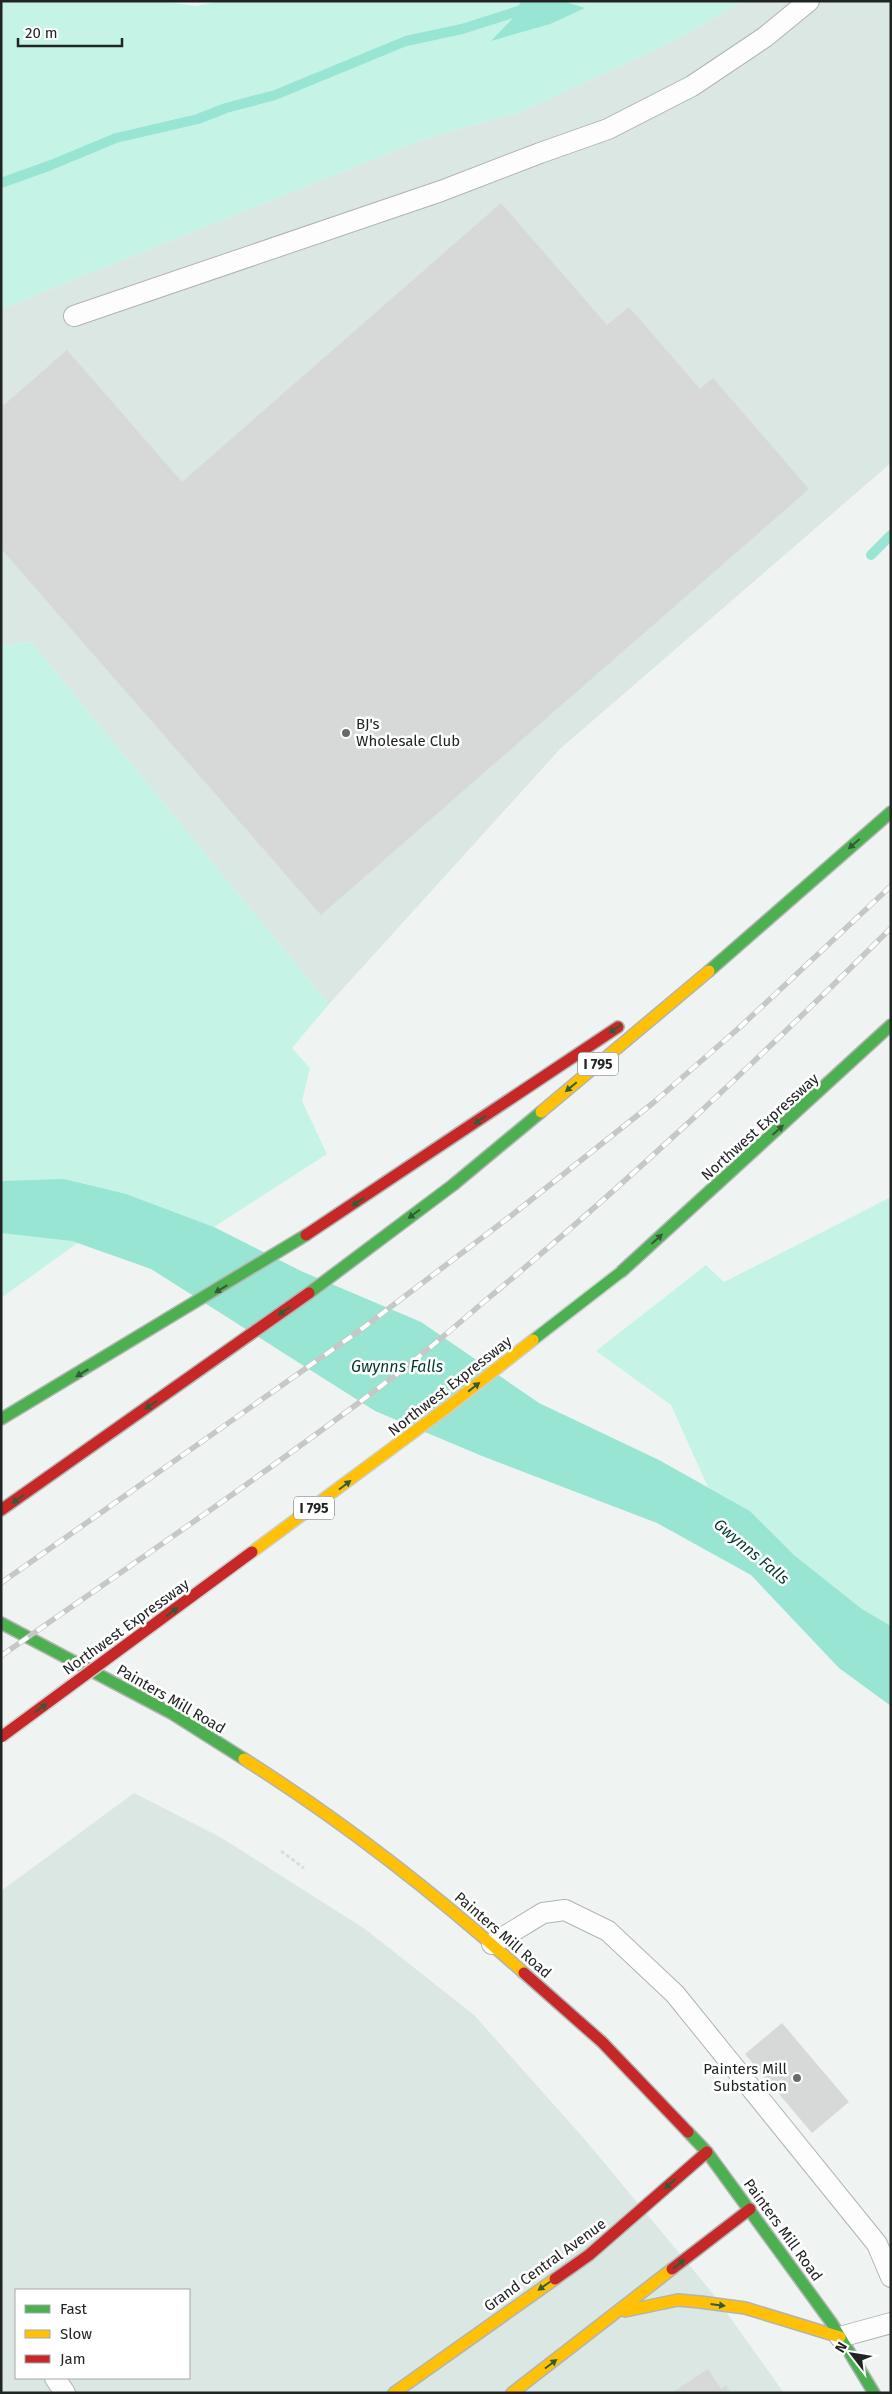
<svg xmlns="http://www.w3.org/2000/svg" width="892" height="2394" viewBox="0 0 892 2394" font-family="'Fira Sans',sans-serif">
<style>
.built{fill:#dbe7e3;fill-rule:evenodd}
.green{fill:#c5f4e7}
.water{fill:#97e5d2}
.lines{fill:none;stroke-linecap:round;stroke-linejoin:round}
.stream{stroke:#97e5d2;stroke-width:10}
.building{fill:#d6d9d8}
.lane-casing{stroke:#b1b4b3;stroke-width:22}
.fast-casing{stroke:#b1b4b3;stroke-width:14}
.slow-casing{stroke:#b1b4b3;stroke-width:14}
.jam-casing{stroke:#b1b4b3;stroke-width:14}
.path{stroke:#dbdcdc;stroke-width:3;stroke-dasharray:4 2.5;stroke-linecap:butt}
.lane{stroke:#fdfdfd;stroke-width:20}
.fast{stroke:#4caf50;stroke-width:11}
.slow{stroke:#ffc107;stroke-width:11}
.jam{stroke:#c62828;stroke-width:11}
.rail-casing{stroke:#c6c7c7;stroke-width:5.5}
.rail{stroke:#fff;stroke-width:4;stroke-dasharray:11;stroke-linecap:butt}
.fast-bridge-casing{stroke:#cdcfce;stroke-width:14;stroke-linecap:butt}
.slow-bridge-casing{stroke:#cdcfce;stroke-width:14;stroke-linecap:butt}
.jam-bridge-casing{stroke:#cdcfce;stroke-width:14;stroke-linecap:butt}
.fast-bridge{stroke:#4caf50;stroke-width:11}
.slow-bridge{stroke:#ffc107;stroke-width:11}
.jam-bridge{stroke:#c62828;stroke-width:11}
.oneway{fill:#325c35}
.poi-dot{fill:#686d6b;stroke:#fff;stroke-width:2}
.labels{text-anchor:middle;stroke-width:5;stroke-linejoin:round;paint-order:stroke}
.shield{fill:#fff;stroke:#636665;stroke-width:1}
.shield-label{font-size:14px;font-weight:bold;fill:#202423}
.poi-label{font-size:15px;fill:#202423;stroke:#fff;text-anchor:start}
.street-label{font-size:15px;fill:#202423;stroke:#fff}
.water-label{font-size:16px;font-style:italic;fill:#01372d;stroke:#fff}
</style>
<rect width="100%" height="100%" fill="#eff4f2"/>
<g class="built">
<polygon points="743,1 891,1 891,463 561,748 329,1004 31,642 1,645 1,309 426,138 521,112 676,40"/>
<path d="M134 1793 220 1837 365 1929 474 2015 587 2142 714 2295 784 2393H1V1891ZM16 2290H189V2378H16Z"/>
</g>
<g class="green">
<polygon points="1,1 160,1 196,6 221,1 743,1 676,40 521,112 426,138 1,309"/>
<polygon points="31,642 329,1004 292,1048 310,1068 302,1101 327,1154 214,1227 139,1199 1,1298 1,645"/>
<polygon points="891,1197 891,1626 862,1609 794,1555 750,1511 708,1487 671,1405 596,1351 706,1265 724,1282"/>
</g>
<g class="water">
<polygon points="521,1 563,1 585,8 550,24 491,41 513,18"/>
<polygon points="64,1179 126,1194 214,1227 301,1271 421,1322 539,1403 659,1460 750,1511 794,1555 862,1609 891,1626 891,1706 839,1668 751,1575 657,1523 482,1456 375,1411 151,1269 72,1241 1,1233 1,1181"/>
</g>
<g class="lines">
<g class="stream">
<polyline points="1,183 51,165 116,138 198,119 226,108 275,95 406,41 462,29 528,8"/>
<polyline points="871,555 891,535"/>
</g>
</g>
<g class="building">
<polygon points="501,203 607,325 629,307 700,389 713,378 809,489 321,915 3,551 1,541 1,401 4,405 67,350 182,482"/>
<polygon points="782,2023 849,2102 812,2133 745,2054"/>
<polygon points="708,2369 721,2389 726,2385 731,2393 672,2393"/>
</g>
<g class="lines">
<g class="lane-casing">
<g id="lane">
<polyline points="74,316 441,191 540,153 608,129 692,86 765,37 809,1"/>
<polyline points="492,1944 543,1913 565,1910 608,1931 675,1994 877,2244 891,2277"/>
<polyline points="840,2337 891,2323"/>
<polyline points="55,2378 65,2393"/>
</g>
</g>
<g class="fast-casing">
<g id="fast">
<polyline points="709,971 891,812"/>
<polyline points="621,1272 891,1025"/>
<polyline points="309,1293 453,1185 541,1112"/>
<polyline points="1,1419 306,1235"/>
<polyline points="1,1623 173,1714 244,1759"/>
<polyline points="688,2132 707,2152 831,2322 874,2393"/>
</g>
</g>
<g class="slow-casing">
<g id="slow">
<polyline points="541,1112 709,971"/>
<path d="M244 1759C344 1822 436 1894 524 1973"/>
<polyline points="625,2311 678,2300 700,2302 745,2308 840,2337"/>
<polyline points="394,2393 555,2279"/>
<polyline points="512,2393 672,2269"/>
</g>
</g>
<g class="jam-casing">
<g id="jam">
<polyline points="306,1235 618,1027"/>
<polyline points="1,1510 309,1293"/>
<polyline points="524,1973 602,2042 688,2132"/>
<polyline points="672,2269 750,2209"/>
<polyline points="555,2279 589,2255 707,2152"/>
</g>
</g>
<polyline class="path" points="281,1851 304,1868"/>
<use href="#lane" class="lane"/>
<use href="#fast" class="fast"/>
<use href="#slow" class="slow"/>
<use href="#jam" class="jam"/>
<g class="rail-casing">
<g id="rail">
<polyline points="1,1583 359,1331 512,1215 653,1103 740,1027 891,886"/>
<path d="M1 1656C134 1563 268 1472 397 1374 428 1350 457 1325 486 1300 628 1183 760 1058 891 928"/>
</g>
</g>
<use href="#rail" class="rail"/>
<g class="fast-bridge-casing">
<polyline id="fast-bridge" points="533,1340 621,1272"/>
</g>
<g class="slow-bridge-casing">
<polyline id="slow-bridge" points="252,1552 449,1406 533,1340"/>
</g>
<g class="jam-bridge-casing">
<polyline id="jam-bridge" points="1,1737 252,1552"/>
</g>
<use href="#fast-bridge" class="fast-bridge"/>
<use href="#slow-bridge" class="slow-bridge"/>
<use href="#jam-bridge" class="jam-bridge"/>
</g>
<defs><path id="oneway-solid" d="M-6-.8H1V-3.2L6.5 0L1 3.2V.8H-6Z" transform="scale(1.25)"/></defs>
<g class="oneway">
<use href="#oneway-solid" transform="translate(854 844) rotate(139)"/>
<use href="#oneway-solid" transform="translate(615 1029) rotate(146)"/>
<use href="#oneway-solid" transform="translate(571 1087) rotate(140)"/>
<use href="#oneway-solid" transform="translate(480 1120) rotate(146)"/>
<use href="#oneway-solid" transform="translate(778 1130) rotate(-42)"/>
<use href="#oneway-solid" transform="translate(358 1202) rotate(147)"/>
<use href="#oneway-solid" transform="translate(414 1214) rotate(143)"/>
<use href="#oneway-solid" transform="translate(657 1239) rotate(-42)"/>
<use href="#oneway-solid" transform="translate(221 1289) rotate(149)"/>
<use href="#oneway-solid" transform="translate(284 1311) rotate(145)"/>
<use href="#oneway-solid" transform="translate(82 1373) rotate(149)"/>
<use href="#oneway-solid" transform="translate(474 1387) rotate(-38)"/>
<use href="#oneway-solid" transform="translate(151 1405) rotate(145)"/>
<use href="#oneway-solid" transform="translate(345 1485) rotate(-37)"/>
<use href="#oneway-solid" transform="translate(18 1499) rotate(145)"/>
<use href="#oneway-solid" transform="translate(172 1612) rotate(-36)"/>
<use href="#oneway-solid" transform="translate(41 1708) rotate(-36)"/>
<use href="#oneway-solid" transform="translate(670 2184) rotate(139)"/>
<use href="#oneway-solid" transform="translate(679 2264) rotate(-38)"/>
<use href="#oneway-solid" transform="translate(544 2286) rotate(145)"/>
<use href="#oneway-solid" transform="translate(718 2305) rotate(7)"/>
<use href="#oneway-solid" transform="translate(551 2364) rotate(-37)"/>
</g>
<g class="poi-dot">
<circle cx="346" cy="733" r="5"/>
<circle cx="797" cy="2078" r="5"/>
</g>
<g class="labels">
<g class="shield">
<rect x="578" y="1052.5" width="40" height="23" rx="4"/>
<rect x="294" y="1496.5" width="40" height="23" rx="4"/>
</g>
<g class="shield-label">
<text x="598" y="1069">I 795</text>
<text x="314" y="1513">I 795</text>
</g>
<g class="poi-label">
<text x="356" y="729">BJ's<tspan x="356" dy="17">Wholesale Club</tspan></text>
<text x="787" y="2074" text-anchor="end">Painters Mill<tspan x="787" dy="17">Substation</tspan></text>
</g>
<g class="street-label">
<text transform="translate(760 1127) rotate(-42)" y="5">Northwest Expressway</text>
<text transform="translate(450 1386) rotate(-38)" y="5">Northwest Expressway</text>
<text transform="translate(126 1627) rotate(-36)" y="5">Northwest Expressway</text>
<text transform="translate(171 1699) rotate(30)" y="5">Painters Mill Road</text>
<text transform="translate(503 1935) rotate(41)" y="5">Painters Mill Road</text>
<text transform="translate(783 2230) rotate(54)" y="5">Painters Mill Road</text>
<text transform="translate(545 2265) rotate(-36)" y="5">Grand Central Avenue</text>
</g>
<g class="water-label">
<text x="397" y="1372">Gwynns Falls</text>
<text transform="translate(752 1551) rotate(40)" y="6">Gwynns Falls</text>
</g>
</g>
<rect width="892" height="2394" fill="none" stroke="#202423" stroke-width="5"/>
<rect x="15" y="2289" width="175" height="90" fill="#ffffff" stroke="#a6a7a7"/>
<rect x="25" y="2305" width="25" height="8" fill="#4caf50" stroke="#a6a7a7"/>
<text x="60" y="2314" font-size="15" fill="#202423">Fast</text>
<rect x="25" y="2330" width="25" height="8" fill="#ffc107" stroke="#a6a7a7"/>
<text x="60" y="2339" font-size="15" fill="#202423">Slow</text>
<rect x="25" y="2355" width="25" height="8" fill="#c62828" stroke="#a6a7a7"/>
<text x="60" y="2364" font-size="15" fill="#202423">Jam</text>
<g transform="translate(852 2354) rotate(301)" stroke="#ffffff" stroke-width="4" paint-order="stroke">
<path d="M0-4L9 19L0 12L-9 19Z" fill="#202423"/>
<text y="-8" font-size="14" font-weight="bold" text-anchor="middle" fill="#202423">N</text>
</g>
<path d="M18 38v8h104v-8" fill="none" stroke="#202423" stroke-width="2.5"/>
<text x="25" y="38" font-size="15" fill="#202423" stroke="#ffffff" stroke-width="4" paint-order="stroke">20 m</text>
</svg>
